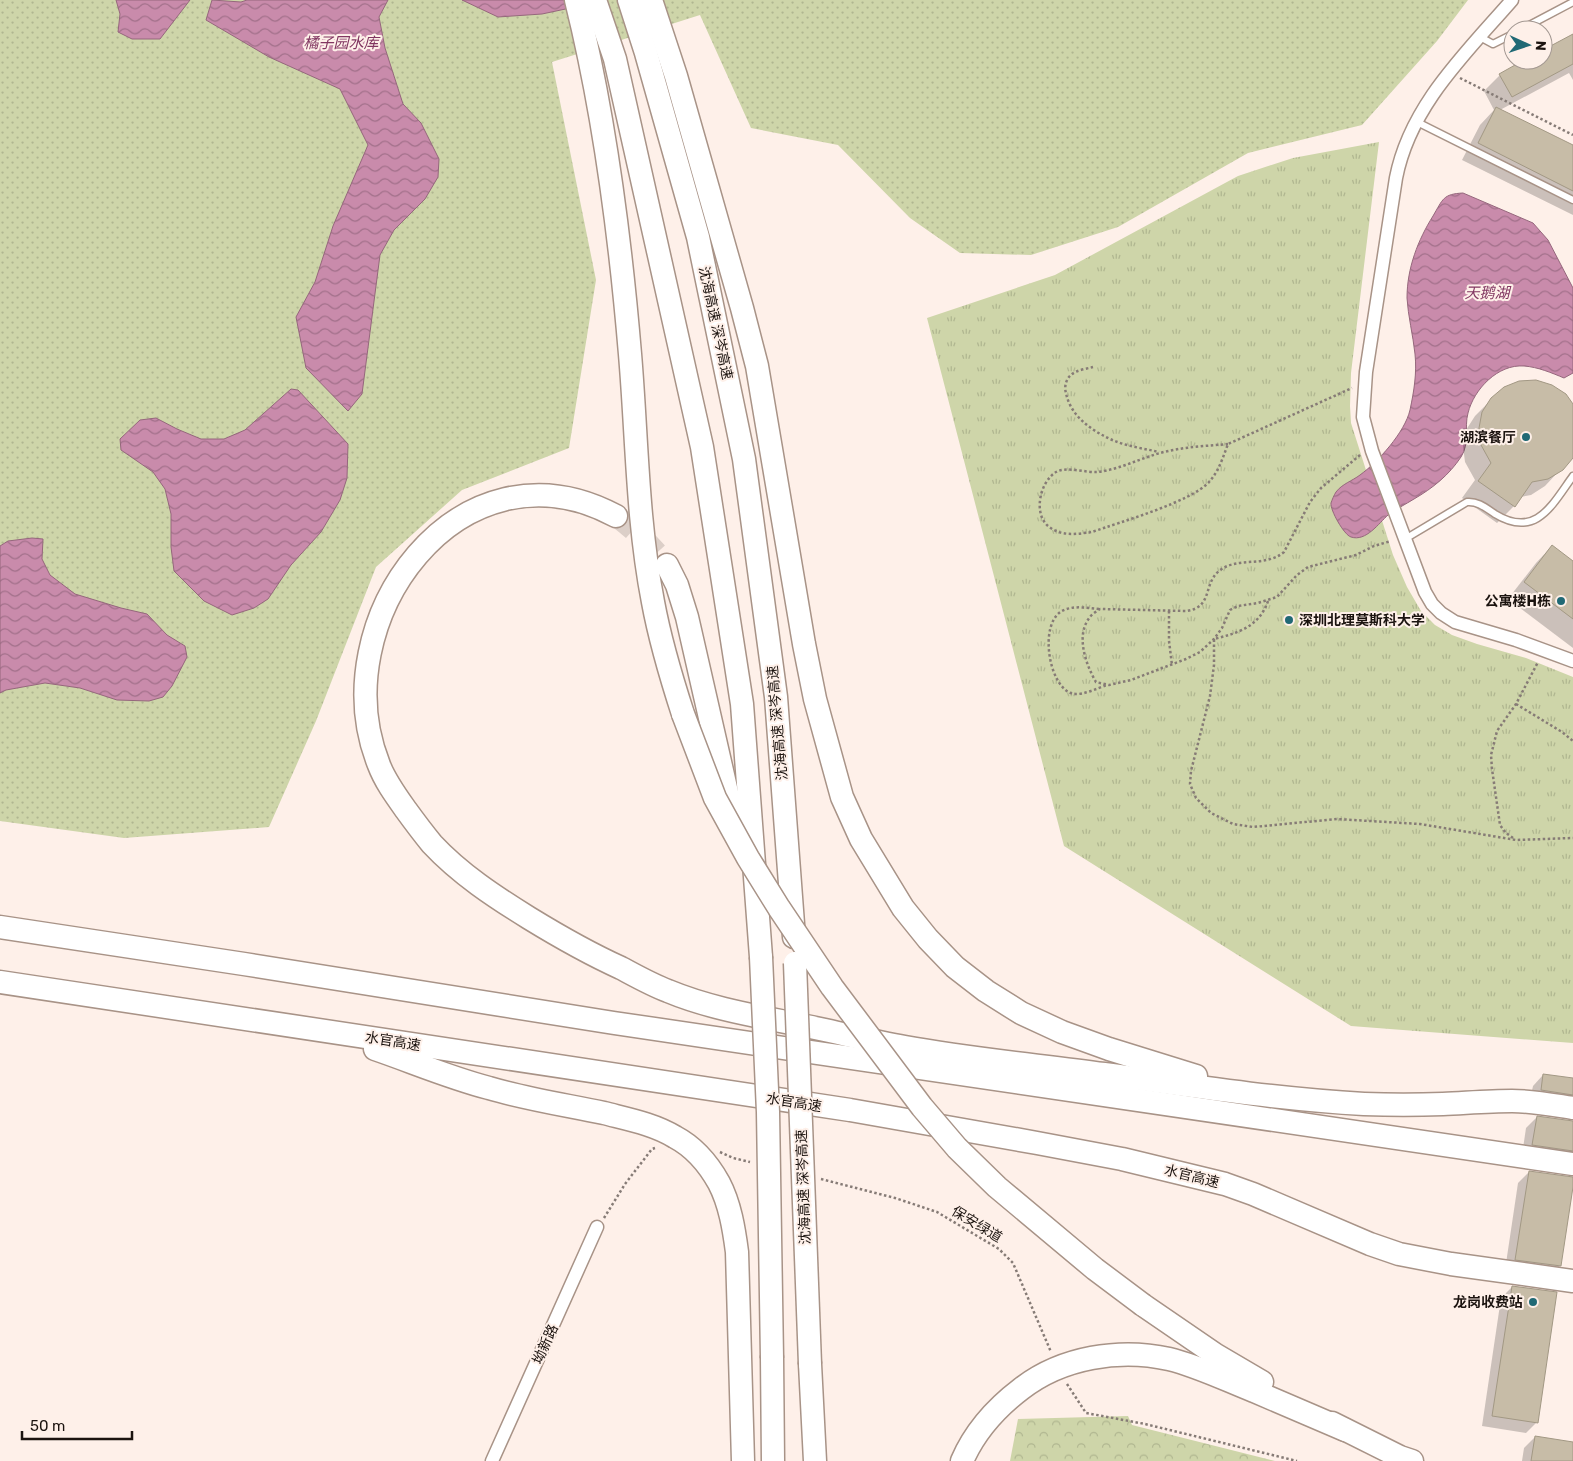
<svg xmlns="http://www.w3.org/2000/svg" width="1573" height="1461" viewBox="0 0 1573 1461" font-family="Rubik,'Noto Sans SC',sans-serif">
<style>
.grass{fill:url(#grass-dots)}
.forest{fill:url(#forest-crowns)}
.park{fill:url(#park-tufts)}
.water{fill:url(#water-waves);stroke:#95677c}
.shadow{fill:#0003}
.building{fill:#c7bca7;stroke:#a29884}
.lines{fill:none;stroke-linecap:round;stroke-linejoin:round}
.highway-tunnel{stroke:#dccfc8;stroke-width:22;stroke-dasharray:22 11;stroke-linecap:butt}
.lane-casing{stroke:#a89387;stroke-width:9}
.street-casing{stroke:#a89387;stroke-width:15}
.highway-casing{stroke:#a89387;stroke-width:25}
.path{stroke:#867b76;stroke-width:2.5;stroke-dasharray:2.5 2.5;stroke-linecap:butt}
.lane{stroke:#fff;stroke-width:6}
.street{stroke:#fff;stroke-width:12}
.highway{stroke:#fff;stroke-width:22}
.highway-bridge-casing{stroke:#a89387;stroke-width:25;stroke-linecap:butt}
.highway-bridge{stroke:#fff;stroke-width:22}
.poi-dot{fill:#206975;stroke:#fef0e9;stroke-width:2}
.labels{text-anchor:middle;stroke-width:4;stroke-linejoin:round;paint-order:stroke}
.street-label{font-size:14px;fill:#1b130f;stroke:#fef0e9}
.poi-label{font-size:14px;font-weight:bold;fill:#1b130f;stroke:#fef0e9;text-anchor:end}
.water-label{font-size:15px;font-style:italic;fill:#813661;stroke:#fef0e9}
</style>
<defs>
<pattern id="grass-dots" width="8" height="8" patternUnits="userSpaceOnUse" patternTransform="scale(1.25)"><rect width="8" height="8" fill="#ced5a9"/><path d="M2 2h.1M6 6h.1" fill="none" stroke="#b0b690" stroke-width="1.8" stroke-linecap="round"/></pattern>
<pattern id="forest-crowns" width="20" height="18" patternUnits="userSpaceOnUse" patternTransform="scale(1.25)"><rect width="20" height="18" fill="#ced5a9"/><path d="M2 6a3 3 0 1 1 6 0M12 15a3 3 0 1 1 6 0" fill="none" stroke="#b0b690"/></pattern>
<pattern id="park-tufts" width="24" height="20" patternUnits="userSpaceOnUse" patternTransform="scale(1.25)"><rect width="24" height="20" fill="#ced5a9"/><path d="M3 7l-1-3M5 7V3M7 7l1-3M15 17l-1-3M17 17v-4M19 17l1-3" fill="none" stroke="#b0b690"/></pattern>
<pattern id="water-waves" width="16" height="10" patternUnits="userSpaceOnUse" patternTransform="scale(1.25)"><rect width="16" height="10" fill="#c98bab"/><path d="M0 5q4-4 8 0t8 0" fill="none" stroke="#a2708a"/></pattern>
</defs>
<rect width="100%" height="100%" fill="#fef0e9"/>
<polygon class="grass" points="0,0 1468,0 1437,41 1362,125 1248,153 1118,227 1031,255 960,253 910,218 838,145 751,128 700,15 552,62 596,280 569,448 462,490 376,567 316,721 269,827 124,838 0,821"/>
<polygon class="forest" points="1128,1416 1132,1425 1275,1461 1010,1461 1018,1419"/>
<polygon class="park" points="1379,142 1351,373 1350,406 1351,423 1393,555 1407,587 1421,611 1435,625 1452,635 1477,644 1526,658 1573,677 1573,1043 1351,1026 1064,846 927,318 1055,275 1238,176 1293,158"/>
<g class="water">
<polygon points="116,0 190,0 160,39 132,39 118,32 120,14"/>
<polygon points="212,0 241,2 247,0 388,0 379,17 385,48 403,104 421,123 439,159 438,177 425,199 394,230 380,255 362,394 348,411 306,368 296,317 315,282 333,226 368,145 340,89 269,57 206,20"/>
<polygon points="462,0 594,0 589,4 542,14 498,17"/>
<path d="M1463 193 1533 223 1548 240 1573 288V373L1564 378C1552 373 1538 367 1524 366 1498 364 1474 389 1468 413 1464 428 1470 443 1461 457 1449 475 1433 488 1414 499 1406 504 1396 509 1388 515 1379 523 1366 542 1351 537 1344 535 1330 510 1331 503 1332 500 1334 495 1336 492 1342 484 1352 481 1360 475 1378 462 1405 432 1410 410 1414 391 1417 373 1415 354 1413 335 1408 316 1407 298 1407 268 1418 240 1433 216 1443 199 1443 194 1463 193Z"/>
<polygon points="291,389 298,390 348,444 347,478 340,500 321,532 291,565 268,599 254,608 232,615 204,601 174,571 171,547 171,514 165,489 153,472 121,450 120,439 140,420 156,418 177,429 201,439 224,439 245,430"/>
<polygon points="32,538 43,539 42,559 50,575 75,594 121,608 147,614 167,635 185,646 187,657 172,686 163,697 149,701 117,700 80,688 45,683 6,690 0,693 0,546 8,541"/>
</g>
<g class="shadow">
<polygon points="1573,35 1573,80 1569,73 1500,110 1573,147 1573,215 1462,160 1480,125 1494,110 1484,91 1500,75 1527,60 1543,60 1543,51"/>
<polygon points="1492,399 1573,406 1573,456 1545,486 1531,495 1520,497 1514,506 1497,523 1462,498 1475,480 1465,462 1463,446 1466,430 1475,416"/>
<polygon points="1552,546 1573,562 1573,648 1508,599 1536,563"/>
<polygon points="1543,1075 1573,1079 1573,1112 1530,1100 1533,1086"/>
<polygon points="1537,1117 1573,1122 1573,1156 1522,1155 1526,1128"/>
<polygon points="1529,1172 1573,1178 1560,1266 1549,1276 1505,1270 1518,1183"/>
<polygon points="1512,1287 1537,1422 1526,1433 1482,1426 1501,1298"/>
<polygon points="1535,1437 1573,1443 1572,1461 1522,1461 1524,1448"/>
</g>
<g class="building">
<polygon points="1573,34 1573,64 1512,97 1499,74 1524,60 1543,60 1543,50"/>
<polygon points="1496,107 1573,145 1573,191 1478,143"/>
<polygon points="1536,380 1552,385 1566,394 1573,404 1573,458 1563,470 1548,479 1532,482 1515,507 1478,481 1491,463 1481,445 1479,428 1482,412 1491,398 1504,387 1519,381"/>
<polygon points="1552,545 1573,561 1573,619 1524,582"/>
<polygon points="1543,1074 1573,1078 1573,1095 1541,1090"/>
<polygon points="1537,1116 1573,1121 1573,1151 1532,1145"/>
<polygon points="1529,1171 1573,1177 1573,1187 1561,1266 1515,1260"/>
<polygon points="1512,1286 1557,1292 1538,1423 1492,1416"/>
<polygon points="1535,1436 1573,1442 1573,1461 1531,1461"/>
</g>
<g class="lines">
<path class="highway-tunnel" d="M616 516C635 530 652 546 667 565"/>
<g class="lane-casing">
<g id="lane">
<polyline points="1520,30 1573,2"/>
<polyline points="1480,37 1493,44 1513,34"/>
<polyline points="1415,121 1573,200"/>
<path d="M1405 539 1467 502C1478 501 1486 508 1495 514 1536 539 1552 505 1573 476"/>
</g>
</g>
<g class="street-casing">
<g id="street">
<path d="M1512 0C1465 54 1410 106 1396 178L1366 372 1363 417 1372 451 1425 592 1432 604 1441 613 1455 622 1516 640 1573 661"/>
<polyline points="492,1461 597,1227"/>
</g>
</g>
<g class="highway-casing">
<g id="highway">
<path d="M576 0C605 116 620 235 630 354 637 436 637 520 653 602 660 640 671 677 683 714"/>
<polyline points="595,0 615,59 702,447 742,704 761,957"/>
<polyline points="629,0 646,53 698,237 744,459 776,697 794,937"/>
<polyline points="651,0 676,76 742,308 757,366 804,644 815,699 842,797 861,839 903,908 928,939 955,967 986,991 1021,1013 1062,1032 1109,1049 1196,1076"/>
<path d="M616 516C460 432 321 621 379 765 385 781 396 796 406 810 414 821 423 833 432 844 460 874 495 897 529 918 560 937 588 953 621 968 636 976 652 985 668 991 716 1011 770 1018 820 1029 848 1035 877 1042 905 1047 971 1059 1038 1065 1104 1074 1191 1086 1277 1099 1364 1104 1390 1105 1417 1105 1443 1104 1466 1103 1489 1101 1512 1101 1533 1101 1553 1105 1573 1108"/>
<polyline points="667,565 677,585 687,617 736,832"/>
<polyline points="0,927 244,964 614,1023 1573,1164"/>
<polyline points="0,982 850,1110 1037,1143 1122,1159 1225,1184 1253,1194 1370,1244 1399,1254 1451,1264 1573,1281"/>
<path d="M375 1049C413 1062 450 1078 489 1088 526 1099 566 1105 604 1113 627 1119 654 1124 675 1137 694 1147 709 1165 719 1183 730 1204 734 1229 737 1252L743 1461"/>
<polyline points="1143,1305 1216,1355 1262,1382"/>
<polyline points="772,1358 773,1461"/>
<polyline points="810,1364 815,1461"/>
<polyline points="1332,1423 1400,1457 1412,1461"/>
<path d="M962 1461C975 1431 996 1408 1021 1389 1062 1357 1120 1348 1169 1359 1198 1366 1226 1380 1254 1391 1284 1404 1314 1417 1345 1430"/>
</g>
</g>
<g class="path">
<polyline points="1460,78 1573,135"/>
<path d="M1093 367C1086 369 1076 370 1071 375 1066 379 1064 387 1066 393 1070 414 1088 428 1106 437 1123 446 1142 448 1159 452"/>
<path d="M1228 444C1206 446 1182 447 1160 453 1139 459 1120 469 1098 472 1086 473 1067 466 1056 472 1040 482 1033 513 1048 526 1061 537 1077 534 1092 532 1120 522 1191 502 1209 482 1219 471 1223 457 1228 444L1352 388"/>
<path d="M1360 455 1321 488 1310 502 1284 552C1265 568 1237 556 1219 571 1203 584 1213 607 1187 611L1100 609C1097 611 1092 614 1090 617 1075 635 1086 665 1096 682L1109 685 1131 680 1186 659 1200 652 1214 639 1222 628 1230 610 1238 606 1258 603 1277 597 1297 575 1308 567 1356 555 1374 546 1391 541"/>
<path d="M1268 601C1259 627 1238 633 1214 639V665L1210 696 1191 771 1190 784 1196 798 1211 813 1233 824 1253 827 1337 819 1420 824 1516 840 1573 838"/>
<path d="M1099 609C1087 608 1073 605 1062 611 1038 624 1049 690 1074 694 1084 695 1098 688 1107 685"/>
<polyline points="1169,611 1169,641 1172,665"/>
<polyline points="1516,704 1562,732 1573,741"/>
<polyline points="1513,838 1506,833 1500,825 1492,769 1491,755 1497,731 1516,704 1538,662"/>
<polyline points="720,1152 733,1158 750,1162"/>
<polyline points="821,1179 895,1198 937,1212 999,1249 1013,1263 1051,1352"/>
<polyline points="604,1218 625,1184 652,1149 655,1148"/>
<polyline points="1067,1384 1086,1413 1145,1424 1297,1461"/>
</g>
<use href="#lane" class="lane"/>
<use href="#street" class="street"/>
<use href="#highway" class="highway"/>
<g class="highway-bridge-casing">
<g id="highway-bridge">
<polyline points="683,714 715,798 748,858 779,908 832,987 922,1107 957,1148 997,1187 1095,1269 1143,1305"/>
<polyline points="761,957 768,1112 772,1358"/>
<polyline points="795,963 810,1364"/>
</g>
</g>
<use href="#highway-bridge" class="highway-bridge"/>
</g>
<g class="poi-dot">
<circle cx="1526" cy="437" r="5"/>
<circle cx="1561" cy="601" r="5"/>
<circle cx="1289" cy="620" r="5"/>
<circle cx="1533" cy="1302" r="5"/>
</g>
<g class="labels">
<g class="street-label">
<text transform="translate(716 323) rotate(78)" y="5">沈海高速 深岑高速</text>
<text transform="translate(777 723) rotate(-95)" y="5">沈海高速 深岑高速</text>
<text transform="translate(393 1041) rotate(9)" y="5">水官高速</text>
<text transform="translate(794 1102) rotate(9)" y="5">水官高速</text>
<text transform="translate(1192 1176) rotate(14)" y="5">水官高速</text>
<text transform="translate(803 1187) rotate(-92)" y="5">沈海高速 深岑高速</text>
<text transform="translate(977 1224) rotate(31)" y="5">保安绿道</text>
<text transform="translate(545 1344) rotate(-66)" y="5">坳新路</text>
</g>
<g class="poi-label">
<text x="1516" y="442">湖滨餐厅</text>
<text x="1551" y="606">公寓楼H栋</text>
<text x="1299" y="625" text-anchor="start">深圳北理莫斯科大学</text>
<text x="1523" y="1307">龙岗收费站</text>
</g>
<g class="water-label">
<text x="341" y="48">橘子园水库</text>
<text x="1487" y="298">天鹅湖</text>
</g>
</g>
<g transform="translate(1528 45) rotate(93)"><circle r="24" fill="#fef0e9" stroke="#a39892"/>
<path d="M0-4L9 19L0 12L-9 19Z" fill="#206975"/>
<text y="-8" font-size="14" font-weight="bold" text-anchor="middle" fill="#1b130f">N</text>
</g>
<path d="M22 1431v8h110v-8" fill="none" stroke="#1b130f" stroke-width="2.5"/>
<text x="30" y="1431" font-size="15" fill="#1b130f" stroke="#fef0e9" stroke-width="4" paint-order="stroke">50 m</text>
</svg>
